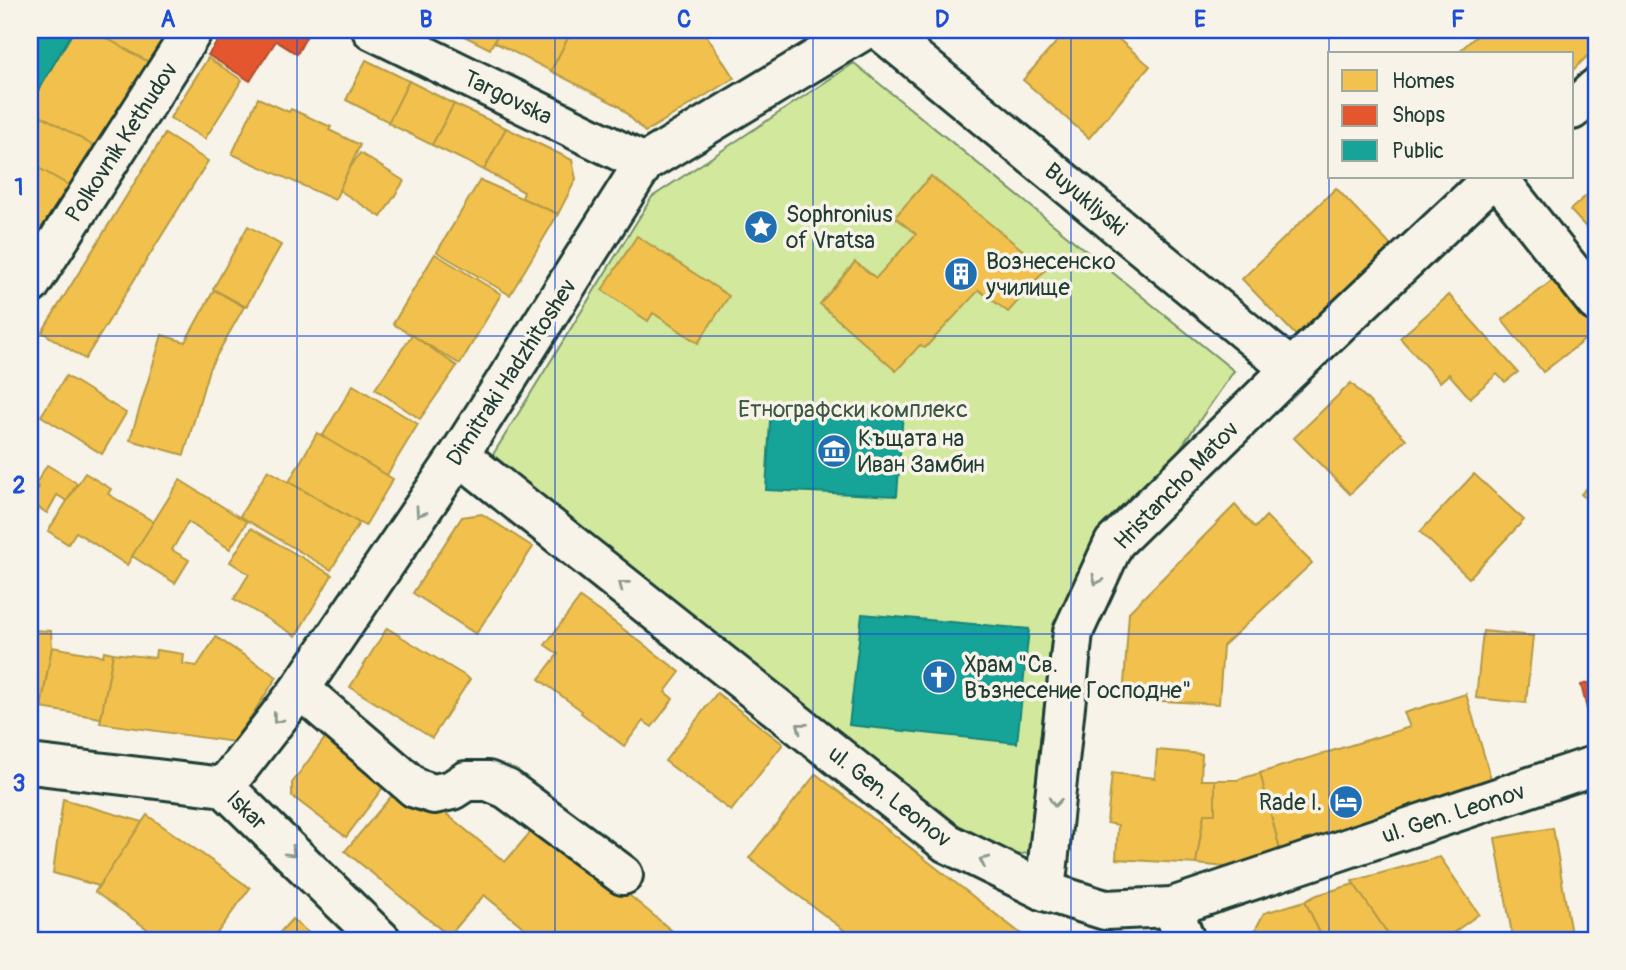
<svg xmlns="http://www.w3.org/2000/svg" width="1626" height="970" viewBox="0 0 1626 970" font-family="Pangolin,sans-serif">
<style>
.green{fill:#d1e89d;stroke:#789268;stroke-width:2}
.homes{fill:#f2c14e;stroke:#b39946;stroke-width:2}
.shops{fill:#e4572e;stroke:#a94f30;stroke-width:2}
.public{fill:#17a398;stroke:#19847a;stroke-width:2}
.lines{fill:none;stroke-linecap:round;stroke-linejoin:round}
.minor-casing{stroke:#1f3d34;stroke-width:44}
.minor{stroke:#f7f3e8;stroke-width:38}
.oneway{stroke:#8b988e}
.grid{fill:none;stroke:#1d4ed8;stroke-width:2;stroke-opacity:0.55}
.labels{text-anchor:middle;stroke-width:7;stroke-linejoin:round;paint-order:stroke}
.street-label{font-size:23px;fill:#1f3d34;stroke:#f7f3e8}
.poi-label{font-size:23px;fill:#1f3d34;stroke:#f7f3e8;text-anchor:start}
.park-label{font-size:23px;fill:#3a5744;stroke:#f7f3e8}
.neatline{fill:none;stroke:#1d4ed8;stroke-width:2.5}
.grid-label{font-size:23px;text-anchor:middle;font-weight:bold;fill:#1d4ed8}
</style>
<rect width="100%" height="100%" fill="#f7f3e8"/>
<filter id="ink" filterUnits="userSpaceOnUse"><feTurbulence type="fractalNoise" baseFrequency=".0143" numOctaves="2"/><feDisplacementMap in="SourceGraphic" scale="14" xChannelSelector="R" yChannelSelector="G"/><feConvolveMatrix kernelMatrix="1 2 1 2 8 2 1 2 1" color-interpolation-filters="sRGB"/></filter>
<g filter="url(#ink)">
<polygon class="green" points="854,63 1234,371 1052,632 1028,853 983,860 489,461 652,197"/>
<g class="homes">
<polygon points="74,30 92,30 156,66 107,154 30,109 30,104"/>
<polygon points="92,30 172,30 156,66"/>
<polygon points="452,30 500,30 490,49"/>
<polygon points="500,30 572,30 551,71 494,42"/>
<polygon points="572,30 703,30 734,78 645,132 619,106 551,71"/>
<polygon points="1067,30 1108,30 1150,66 1089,138 1023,80"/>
<polygon points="1483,30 1596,30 1596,48 1572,71 1572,54 1456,54"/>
<polygon points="208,58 242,80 205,139 170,118"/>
<polygon points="366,60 409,81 389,122 346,100"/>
<polygon points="409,81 454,104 432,145 388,123"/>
<polygon points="258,98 289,112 291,109 331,127 329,130 360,145 335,200 232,154"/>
<polygon points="454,104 506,128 484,170 432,145"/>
<polygon points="30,109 104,152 80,192 30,163"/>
<polygon points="506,128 572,160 576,179 558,214 522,198 524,192 484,170"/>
<polygon points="165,134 208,161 85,359 42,332"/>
<polygon points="360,153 404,181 381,217 339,190 348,171"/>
<polygon points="30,163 70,186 38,240 30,236"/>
<polygon points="931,176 1046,269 1008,312 979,290 925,348 920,345 896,371 820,304 855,262 876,278 916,234 895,217"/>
<polygon points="480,180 558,214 510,295 437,252"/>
<polygon points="1596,187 1596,238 1570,210"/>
<polygon points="1336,188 1399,254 1305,345 1242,279"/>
<polygon points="248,226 281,245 246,307 213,289"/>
<polygon points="637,236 729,296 698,343 653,313 648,321 602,290"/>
<polygon points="435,254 501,294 460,364 393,324"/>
<polygon points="1558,276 1596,325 1596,331 1543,372 1502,320"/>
<polygon points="214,290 244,307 209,369 184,455 130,440 162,335 185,342"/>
<polygon points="1449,295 1518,372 1505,382 1497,374 1470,398 1449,374 1440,382 1400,338"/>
<polygon points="412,335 457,366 420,419 375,389"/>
<polygon points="66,376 126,413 102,454 41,416"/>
<polygon points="1351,383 1406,439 1350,494 1294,438"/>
<polygon points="353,385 418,424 387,475 322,437"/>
<polygon points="317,433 393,479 365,526 289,482"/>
<polygon points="47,465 77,483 67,501 57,495 47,513 30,502 39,487 35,485"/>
<polygon points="268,470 359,523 331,570 240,516"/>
<polygon points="85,473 111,489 108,494 154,522 127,565 76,532 68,544 48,531"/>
<polygon points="1474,474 1524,520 1469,578 1420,532"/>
<polygon points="1596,479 1596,509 1581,494"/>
<polygon points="180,480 247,522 230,549 188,522 172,550 189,560 175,583 132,556"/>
<polygon points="30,484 38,488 30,502 39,508 30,524"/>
<polygon points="1235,505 1255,528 1266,516 1312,563 1223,646 1219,704 1123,699 1129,612"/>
<polygon points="482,514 533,547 476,634 413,593 462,517"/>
<polygon points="251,528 332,575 296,636 234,599 249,574 230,562"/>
<polygon points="580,598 597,610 598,610 680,672 665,692 673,699 652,727 643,721 624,746 581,713 582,711 539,679 558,654 545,645"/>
<polygon points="387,628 470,679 432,738 350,687"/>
<polygon points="30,630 51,631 52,647 41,708 30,706"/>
<polygon points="1483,631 1533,636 1526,703 1476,698"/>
<polygon points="216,637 277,677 234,742 100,723 113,653 155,658 156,650 184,654 183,664 197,666"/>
<polygon points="52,647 103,656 104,651 113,653 101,718 41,708"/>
<polygon points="717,693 783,744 731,811 665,761"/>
<polygon points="1466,694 1492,782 1280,850 1260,773 1410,727 1404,713"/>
<polygon points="325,738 390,778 346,837 292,796 292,783"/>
<polygon points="1157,750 1202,754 1201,780 1215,780 1215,814 1204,814 1196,864 1116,859 1118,825 1107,823 1112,773 1155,778"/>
<polygon points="1260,773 1280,850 1227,867 1196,864 1204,814 1215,814 1215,780 1237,780"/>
<polygon points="816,774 1029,940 857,940 749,858"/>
<polygon points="405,780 505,862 540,821 683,940 539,940 484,895 449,936 345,851"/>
<polygon points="63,799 143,822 99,886 53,873"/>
<polygon points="147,815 250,888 212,940 163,940 95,892"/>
<polygon points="1553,828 1572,940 1513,940 1495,838"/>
<polygon points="1440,857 1479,914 1443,940 1427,940 1425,936 1418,940 1392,940 1352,881"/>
<polygon points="1354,884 1392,940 1323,940 1305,901 1317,895"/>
<polygon points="1305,901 1323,940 1254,940 1253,934 1264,913"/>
<polygon points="292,919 317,940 273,940"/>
</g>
<g class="shops">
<polygon points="226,30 310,30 297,54 276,41 250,81 208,55"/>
<polygon points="1596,681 1596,745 1581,685"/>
</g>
<g class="public">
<polygon points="30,30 74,30 30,104"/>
<polygon points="771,404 903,412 897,496 766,490"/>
<polygon points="862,614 1029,629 1017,743 849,725"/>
</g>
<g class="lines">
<g class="minor-casing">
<g id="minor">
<polyline points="372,30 644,163"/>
<polyline points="880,30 1291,369"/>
<polyline points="1572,110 1596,88"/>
<polyline points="1497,177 1596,302"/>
<polyline points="30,285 193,30"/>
<polyline points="459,455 947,843 1045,891 1105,910 1172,907 1596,765"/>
<polyline points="300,689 415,788 434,794 452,790 466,781 488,781 507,789 623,875"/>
<polyline points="30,764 224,787 381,940"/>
<polyline points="224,787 300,689 459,455 644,163 864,30"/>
<polyline points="1045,891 1073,632 1114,543 1291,369 1494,177"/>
<polyline points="1172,907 1185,940"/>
</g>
</g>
<use href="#minor" class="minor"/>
</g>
<defs><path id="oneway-chevron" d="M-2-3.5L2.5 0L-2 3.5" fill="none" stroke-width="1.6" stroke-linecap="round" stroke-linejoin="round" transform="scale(1.75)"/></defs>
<g class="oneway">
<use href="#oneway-chevron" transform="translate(420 512) rotate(124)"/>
<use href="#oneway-chevron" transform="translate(1097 580) rotate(115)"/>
<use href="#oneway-chevron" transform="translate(623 585) rotate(-142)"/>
<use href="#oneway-chevron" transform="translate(277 719) rotate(128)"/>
<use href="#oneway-chevron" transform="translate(801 727) rotate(-142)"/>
<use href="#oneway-chevron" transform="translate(1055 802) rotate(96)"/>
<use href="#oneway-chevron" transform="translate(291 852) rotate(44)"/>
<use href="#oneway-chevron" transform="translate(984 861) rotate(-154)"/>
</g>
</g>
<path class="grid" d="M297 30V940M555 30V940M813 30V940M1071 30V940M1329 30V940M30 336H1596M30 634H1596"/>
<defs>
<g id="sight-disc" transform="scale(1.75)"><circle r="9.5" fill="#1f6fb2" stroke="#f7f3e8"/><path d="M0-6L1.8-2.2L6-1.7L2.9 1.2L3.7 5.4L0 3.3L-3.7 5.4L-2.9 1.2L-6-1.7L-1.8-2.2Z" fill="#fff"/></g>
<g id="building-disc" transform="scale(1.75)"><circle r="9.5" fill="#1f6fb2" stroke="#f7f3e8"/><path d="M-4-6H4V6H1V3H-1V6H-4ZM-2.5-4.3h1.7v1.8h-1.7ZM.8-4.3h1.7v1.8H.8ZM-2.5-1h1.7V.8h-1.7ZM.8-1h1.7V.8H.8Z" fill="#fff"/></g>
<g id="museum-disc" transform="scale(1.75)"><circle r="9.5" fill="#1f6fb2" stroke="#f7f3e8"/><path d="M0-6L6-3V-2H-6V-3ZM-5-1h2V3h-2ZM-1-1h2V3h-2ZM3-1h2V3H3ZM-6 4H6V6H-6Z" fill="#fff"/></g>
<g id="church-disc" transform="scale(1.75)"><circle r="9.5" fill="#1f6fb2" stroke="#f7f3e8"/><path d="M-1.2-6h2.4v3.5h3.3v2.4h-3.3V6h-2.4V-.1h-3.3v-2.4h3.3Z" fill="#fff"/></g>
<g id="hotel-disc" transform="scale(1.75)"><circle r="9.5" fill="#1f6fb2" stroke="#f7f3e8"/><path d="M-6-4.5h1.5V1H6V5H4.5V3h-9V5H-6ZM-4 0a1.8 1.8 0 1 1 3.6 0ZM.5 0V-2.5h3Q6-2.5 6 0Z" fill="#fff"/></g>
</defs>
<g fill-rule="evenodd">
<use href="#sight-disc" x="761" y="227"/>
<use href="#building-disc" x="961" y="274"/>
<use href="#museum-disc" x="834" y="451"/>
<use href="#church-disc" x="939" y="677"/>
<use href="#hotel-disc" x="1346" y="802"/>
</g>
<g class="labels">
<g class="street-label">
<text transform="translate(508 97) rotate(26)" y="8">Targovska</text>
<text transform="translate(121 142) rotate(-57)" y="8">Polkovnik Kethudov</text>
<text transform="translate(1086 199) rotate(40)" y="8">Buyukliyski</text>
<text transform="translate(511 372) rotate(-57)" y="8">Dimitraki Hadzhitoshev</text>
<text transform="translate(1176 485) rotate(-46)" y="8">Hristancho Matov</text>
<text transform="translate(890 796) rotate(38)" y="8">ul. Gen. Leonov</text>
<text transform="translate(247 810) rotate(44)" y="8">Iskar</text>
<text transform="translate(1453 813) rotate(-18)" y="8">ul. Gen. Leonov</text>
</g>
<g class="poi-label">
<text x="786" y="222">Sophronius<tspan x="786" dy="26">of Vratsa</tspan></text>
<text x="986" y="269">Вознесенско<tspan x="986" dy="26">училище</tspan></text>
<text x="858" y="446">Къщата на<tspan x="858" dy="26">Иван Замбин</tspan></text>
<text x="964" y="672">Храм "Св.<tspan x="964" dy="26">Възнесение Господне"</tspan></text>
<text x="1322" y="810" text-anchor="end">Rade I.</text>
</g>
<g class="park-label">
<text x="853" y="417">Етнографски комплекс</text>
</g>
</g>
<rect width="1626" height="970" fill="none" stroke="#f7f3e8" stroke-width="77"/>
<rect x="1328" y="52" width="245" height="126" fill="#f7f3e8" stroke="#a1aaa0" stroke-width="2"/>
<rect x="1342" y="70" width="35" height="21" fill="#f2c14e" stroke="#a1aaa0" stroke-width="2"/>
<text x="1392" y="88" font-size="21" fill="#1f3d34">Homes</text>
<rect x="1342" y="105" width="35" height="21" fill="#e4572e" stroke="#a1aaa0" stroke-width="2"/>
<text x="1392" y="122" font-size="21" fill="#1f3d34">Shops</text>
<rect x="1342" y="140" width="35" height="21" fill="#17a398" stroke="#a1aaa0" stroke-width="2"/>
<text x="1392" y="158" font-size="21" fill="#1f3d34">Public</text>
<rect x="38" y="38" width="1550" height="894" class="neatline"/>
<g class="grid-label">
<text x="168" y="27">A</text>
<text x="426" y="27">B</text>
<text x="684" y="27">C</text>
<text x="942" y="27">D</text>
<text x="1200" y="27">E</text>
<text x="1458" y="27">F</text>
<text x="19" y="195">1</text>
<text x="19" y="493">2</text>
<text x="19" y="791">3</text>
</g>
</svg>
